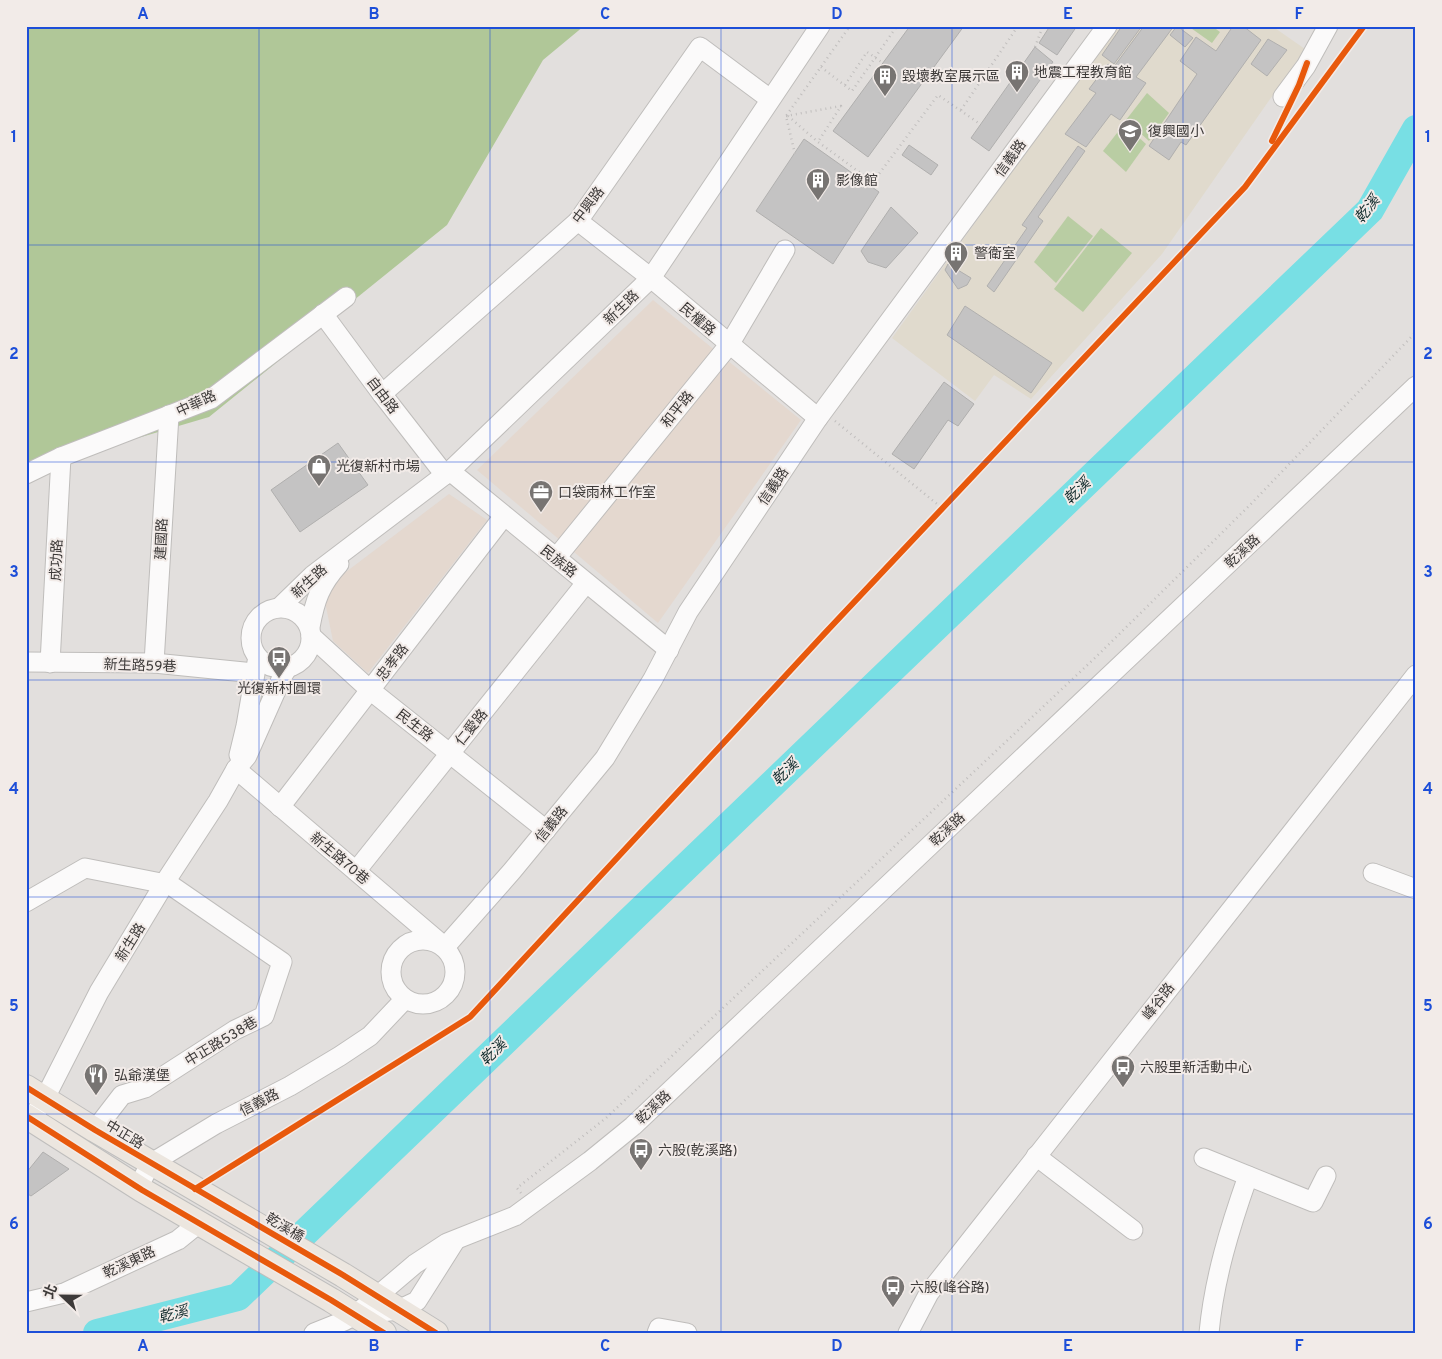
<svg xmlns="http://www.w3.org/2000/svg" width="1442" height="1359" viewBox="0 0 1442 1359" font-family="Overpass,'Noto Sans TC',sans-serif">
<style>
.commercial{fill:#e4d8cf}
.education{fill:#e0dacd}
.green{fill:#b9cda3}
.forest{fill:#b0c798}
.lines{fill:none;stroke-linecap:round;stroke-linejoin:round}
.river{stroke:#78dfe4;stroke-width:28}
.building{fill:#c4c3c3;stroke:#b0afae}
.minor-casing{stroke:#bfbdbb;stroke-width:21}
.major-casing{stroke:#bfbebd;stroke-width:26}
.path{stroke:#c0bebd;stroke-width:2.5;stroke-dasharray:1 4;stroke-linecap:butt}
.minor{stroke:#fbfafa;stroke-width:19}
.major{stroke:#ece6df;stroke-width:24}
.path-bridge{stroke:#c0bebd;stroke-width:2.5;stroke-dasharray:1 4;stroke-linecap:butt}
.cycleway-casing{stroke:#f2ebe8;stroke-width:9}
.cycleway{stroke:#e8590c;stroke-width:6}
.grid{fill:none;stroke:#1d4ed8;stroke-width:1;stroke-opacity:0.55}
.labels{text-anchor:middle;stroke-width:4;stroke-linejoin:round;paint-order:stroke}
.poi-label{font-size:14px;fill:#3d3a39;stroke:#f2ebe8;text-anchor:start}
.street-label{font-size:14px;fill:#3d3a39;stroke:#f2ebe8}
.water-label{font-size:15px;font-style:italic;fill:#162f30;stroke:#f2ebe8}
.neatline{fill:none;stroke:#1d4ed8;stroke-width:2}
.grid-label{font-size:16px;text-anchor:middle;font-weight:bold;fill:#1d4ed8}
</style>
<rect width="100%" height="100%" fill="#e2dfdd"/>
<g class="commercial">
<polygon points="653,300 801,420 658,623 477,470"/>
<polygon points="449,494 487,520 368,673 333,641 325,602 334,581"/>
</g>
<polygon class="education" points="1117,26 1272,26 1305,49 1162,254 1031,399 994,375 975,401 892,338"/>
<g class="green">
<polygon points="1188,26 1212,26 1220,32 1212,43"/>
<polygon points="1147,93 1169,113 1149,141 1126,120"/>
<polygon points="1124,124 1146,144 1126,172 1103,151"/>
<polygon points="1068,216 1093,236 1056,283 1034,262"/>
<polygon points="1101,228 1132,253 1083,312 1054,289"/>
</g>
<polygon class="forest" points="26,26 584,26 543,60 447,225 209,417 26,471"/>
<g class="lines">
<polyline class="river" points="97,1333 238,1297 1370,210 1416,129"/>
</g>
<g class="building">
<polygon points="910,26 964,26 868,157 833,131"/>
<polygon points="1050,26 1077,26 1057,55 1039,43"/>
<polygon points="1122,26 1142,26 1114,64 1102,55"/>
<polygon points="1144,26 1174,26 1136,77 1146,83 1120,120 1111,114 1086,147 1065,134 1096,93 1089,89 1108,64 1113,68"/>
<polygon points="1177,26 1193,38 1185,47 1170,35"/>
<polygon points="1233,26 1243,26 1261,40 1186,145 1181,142 1169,160 1149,146 1197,74 1180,61 1196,37 1216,51"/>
<polygon points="1268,39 1287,50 1267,76 1251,64"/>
<polygon points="1035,47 1053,62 989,151 971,138"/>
<polygon points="804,139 879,192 833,264 756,211"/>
<polygon points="909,145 938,165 931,175 902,155"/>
<polygon points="1078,146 1085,151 1038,217 1043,221 994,292 987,286 1027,228 1022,225"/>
<polygon points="891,207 918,233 886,268 868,262 861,251"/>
<polygon points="948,264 971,278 967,285 958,289 945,270"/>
<polygon points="965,306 1052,363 1031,393 947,335"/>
<polygon points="944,382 974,404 958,426 948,420 914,469 892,454"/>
<polygon points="338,443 368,485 300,532 271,490"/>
<polygon points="43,1152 69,1169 31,1196 26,1193 26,1173"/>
</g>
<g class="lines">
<g class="minor-casing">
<g id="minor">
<polyline points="1283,97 1306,66 1328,26"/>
<polyline points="578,221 651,278 818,418"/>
<polyline points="323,314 382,394 445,475"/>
<polyline points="382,394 578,221 700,47 770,99"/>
<polyline points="450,471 669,650"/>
<polyline points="26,474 61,457 211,399 346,297"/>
<polyline points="556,558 729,345 785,250"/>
<polyline points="280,607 313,575 450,471 651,278 820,26"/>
<circle cx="281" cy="638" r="30"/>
<path d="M310 627C315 600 320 585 339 564"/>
<polyline points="311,636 370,690 546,830"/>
<polyline points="26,662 154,663 254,673"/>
<polyline points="50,663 61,457"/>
<polyline points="154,663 169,415"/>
<polyline points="239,755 246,726 257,662"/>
<polyline points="236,769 445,947 512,871 605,758 653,679 688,612 818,418 1107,26"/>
<polyline points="280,807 504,516"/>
<polyline points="356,871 586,583"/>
<polyline points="1373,873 1416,889"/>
<polyline points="26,902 85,868 166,884"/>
<circle cx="423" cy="972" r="32"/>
<polyline points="38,1109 45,1098 99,992 169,876 218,801 236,769 247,756 283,675 288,667"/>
<polyline points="95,1130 122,1095 145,1088 235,1030 264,1016 282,962 166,882"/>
<polyline points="1036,1156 1133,1230"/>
<polyline points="1204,1158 1313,1202 1326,1176"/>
<polyline points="139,1186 150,1164 216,1124 290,1086 340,1056 370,1036 405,999"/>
<polyline points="26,1302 64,1293 178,1240 199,1223"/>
<polyline points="355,1315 398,1310 417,1301 455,1241"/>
<polyline points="314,1333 344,1321 355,1315 415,1264 447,1243 515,1216 590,1161 633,1126 1416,386"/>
<polyline points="657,1333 659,1328 687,1333"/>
<polyline points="908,1333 929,1293 1416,675"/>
<path d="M1209 1333C1214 1279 1230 1227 1248 1176"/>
</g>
</g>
<g class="major-casing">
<g id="major">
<polyline points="26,1087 95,1130 343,1275 436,1333"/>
<polyline points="26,1116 142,1190 331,1300 384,1333"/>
</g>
</g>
<g class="path">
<polyline points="1035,47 1043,26"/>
<polyline points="821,67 852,91 897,26"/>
<polyline points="961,110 1018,26"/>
<polyline points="786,116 841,106 818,142"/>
<polyline points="788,116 818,142 873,182"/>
<polyline points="795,154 786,116 850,26"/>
<polyline points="869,184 873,182 938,95 980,124"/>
<polyline points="835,421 942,508"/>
<polyline points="521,1193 517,1188 606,1118 1097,656 1249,506 1416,332"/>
</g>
<use href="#minor" class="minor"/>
<use href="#major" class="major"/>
<polyline class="path-bridge" points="845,85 867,52 883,63"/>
<g class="cycleway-casing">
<g id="cycleway">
<polyline points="1272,141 1299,85 1307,63"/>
<polyline points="26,1087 95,1130 343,1275 436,1333"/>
<polyline points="26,1116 142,1190 331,1300 384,1333"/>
<polyline points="195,1189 470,1017 825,633 1245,187 1364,26"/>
</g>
</g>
<use href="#cycleway" class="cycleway"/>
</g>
<path class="grid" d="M259 26V1333M490 26V1333M721 26V1333M952 26V1333M1183 26V1333M26 245H1416M26 462H1416M26 680H1416M26 897H1416M26 1114H1416"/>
<defs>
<g id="building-pin" transform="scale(1.25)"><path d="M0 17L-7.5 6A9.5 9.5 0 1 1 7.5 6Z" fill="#777472" stroke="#f2ebe8"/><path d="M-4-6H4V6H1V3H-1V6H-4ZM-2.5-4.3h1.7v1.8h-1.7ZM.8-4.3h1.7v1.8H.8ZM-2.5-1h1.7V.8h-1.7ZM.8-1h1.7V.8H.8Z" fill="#fff"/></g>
<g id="school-pin" transform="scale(1.25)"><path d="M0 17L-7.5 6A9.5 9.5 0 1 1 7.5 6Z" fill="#777472" stroke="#f2ebe8"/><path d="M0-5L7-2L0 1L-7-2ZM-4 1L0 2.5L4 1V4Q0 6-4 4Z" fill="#fff"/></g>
<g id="shop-pin" transform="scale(1.25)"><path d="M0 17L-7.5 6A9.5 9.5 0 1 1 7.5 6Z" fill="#777472" stroke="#f2ebe8"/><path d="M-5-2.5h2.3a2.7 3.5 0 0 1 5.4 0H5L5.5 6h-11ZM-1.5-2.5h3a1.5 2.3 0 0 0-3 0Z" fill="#fff"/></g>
<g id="office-pin" transform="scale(1.25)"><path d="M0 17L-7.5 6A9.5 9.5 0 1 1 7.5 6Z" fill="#777472" stroke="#f2ebe8"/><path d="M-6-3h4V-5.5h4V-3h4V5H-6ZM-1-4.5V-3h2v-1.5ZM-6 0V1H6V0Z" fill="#fff"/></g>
<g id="bus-pin" transform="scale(1.25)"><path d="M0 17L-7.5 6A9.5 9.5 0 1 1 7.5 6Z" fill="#777472" stroke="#f2ebe8"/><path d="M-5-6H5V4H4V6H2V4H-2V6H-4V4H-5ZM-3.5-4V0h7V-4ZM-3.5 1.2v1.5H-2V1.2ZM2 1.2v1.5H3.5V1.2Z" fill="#fff"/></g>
<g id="restaurant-pin" transform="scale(1.25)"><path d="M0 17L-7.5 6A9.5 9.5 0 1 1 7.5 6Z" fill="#777472" stroke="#f2ebe8"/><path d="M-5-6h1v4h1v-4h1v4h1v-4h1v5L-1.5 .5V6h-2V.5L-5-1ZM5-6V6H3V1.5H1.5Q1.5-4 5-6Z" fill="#fff"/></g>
</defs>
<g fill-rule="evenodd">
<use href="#building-pin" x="1017" y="72"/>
<use href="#building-pin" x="885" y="76"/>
<use href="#school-pin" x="1130" y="131"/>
<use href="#building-pin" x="818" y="180"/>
<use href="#building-pin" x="956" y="253"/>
<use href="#shop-pin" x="319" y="466"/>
<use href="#office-pin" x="541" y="492"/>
<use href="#bus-pin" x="279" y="658"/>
<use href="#bus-pin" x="1123" y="1067"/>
<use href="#restaurant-pin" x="96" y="1075"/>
<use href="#bus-pin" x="641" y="1150"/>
<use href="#bus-pin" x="893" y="1287"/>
</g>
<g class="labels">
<g class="poi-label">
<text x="1034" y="77">地震工程教育館</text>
<text x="902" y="81">毀壞教室展示區</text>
<text x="1148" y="136">復興國小</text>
<text x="836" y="185">影像館</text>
<text x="974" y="258">警衛室</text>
<text x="336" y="471">光復新村市場</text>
<text x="558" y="497">口袋雨林工作室</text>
<text x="279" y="693" text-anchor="middle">光復新村圓環</text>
<text x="1140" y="1072">六股里新活動中心</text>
<text x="114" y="1080">弘爺漢堡</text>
<text x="658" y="1155">六股(乾溪路)</text>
<text x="910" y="1292">六股(峰谷路)</text>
</g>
<g class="street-label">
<text transform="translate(1010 158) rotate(-54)" y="5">信義路</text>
<text transform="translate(588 205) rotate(-53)" y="5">中興路</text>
<text transform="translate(621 307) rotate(-44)" y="5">新生路</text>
<text transform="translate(698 319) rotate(41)" y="5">民權路</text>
<text transform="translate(383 395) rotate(53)" y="5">自由路</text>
<text transform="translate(196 403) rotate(-25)" y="5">中華路</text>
<text transform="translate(677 409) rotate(-51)" y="5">和平路</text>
<text transform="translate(773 486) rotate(-56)" y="5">信義路</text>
<text transform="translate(161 539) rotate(-87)" y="5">建國路</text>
<text transform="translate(1242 551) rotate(-43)" y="5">乾溪路</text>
<text transform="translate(56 560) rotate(-87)" y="5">成功路</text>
<text transform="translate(559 561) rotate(39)" y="5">民族路</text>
<text transform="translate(309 581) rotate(-42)" y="5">新生路</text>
<text transform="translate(392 662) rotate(-52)" y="5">忠孝路</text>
<text transform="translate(140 665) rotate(2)" y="5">新生路59巷</text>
<text transform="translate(415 725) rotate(38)" y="5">民生路</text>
<text transform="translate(471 727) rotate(-51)" y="5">仁愛路</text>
<text transform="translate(551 824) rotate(-51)" y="5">信義路</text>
<text transform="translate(947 829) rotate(-43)" y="5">乾溪路</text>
<text transform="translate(340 858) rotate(40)" y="5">新生路70巷</text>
<text transform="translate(130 942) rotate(-58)" y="5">新生路</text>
<text transform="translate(1158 1001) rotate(-52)" y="5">峰谷路</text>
<text transform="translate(221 1041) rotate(-31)" y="5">中正路538巷</text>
<text transform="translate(259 1102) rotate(-27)" y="5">信義路</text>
<text transform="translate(653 1107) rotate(-43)" y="5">乾溪路</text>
<text transform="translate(125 1134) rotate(31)" y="5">中正路</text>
<text transform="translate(285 1227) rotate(31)" y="5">乾溪橋</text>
<text transform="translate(129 1262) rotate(-25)" y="5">乾溪東路</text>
</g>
<g class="water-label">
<text transform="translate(1367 209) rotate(-52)" y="5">乾溪</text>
<text transform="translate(1077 491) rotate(-44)" y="5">乾溪</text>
<text transform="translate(785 772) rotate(-44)" y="5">乾溪</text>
<text transform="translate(493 1052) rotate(-44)" y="5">乾溪</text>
<text transform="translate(173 1314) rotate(-14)" y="5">乾溪</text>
</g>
</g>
<rect width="1442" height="1359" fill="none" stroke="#f2ebe8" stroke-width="55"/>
<g transform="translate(62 1296) rotate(292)" stroke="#f2ebe8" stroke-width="4" paint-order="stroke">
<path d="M0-4L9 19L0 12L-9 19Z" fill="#3d3a39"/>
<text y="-8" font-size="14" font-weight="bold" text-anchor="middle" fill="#3d3a39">北</text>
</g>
<rect x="28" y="28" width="1386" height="1304" class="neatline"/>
<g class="grid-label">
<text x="143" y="19">A</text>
<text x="374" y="19">B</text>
<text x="605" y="19">C</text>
<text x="837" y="19">D</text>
<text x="1068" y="19">E</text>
<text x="1299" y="19">F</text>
<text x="14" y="142">1</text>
<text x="1428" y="142">1</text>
<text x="14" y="359">2</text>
<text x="1428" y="359">2</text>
<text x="14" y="577">3</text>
<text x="1428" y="577">3</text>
<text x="14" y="794">4</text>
<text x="1428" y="794">4</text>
<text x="14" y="1011">5</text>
<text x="1428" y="1011">5</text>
<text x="14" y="1229">6</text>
<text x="1428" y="1229">6</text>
<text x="143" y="1351">A</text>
<text x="374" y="1351">B</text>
<text x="605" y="1351">C</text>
<text x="837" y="1351">D</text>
<text x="1068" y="1351">E</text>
<text x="1299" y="1351">F</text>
</g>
</svg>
